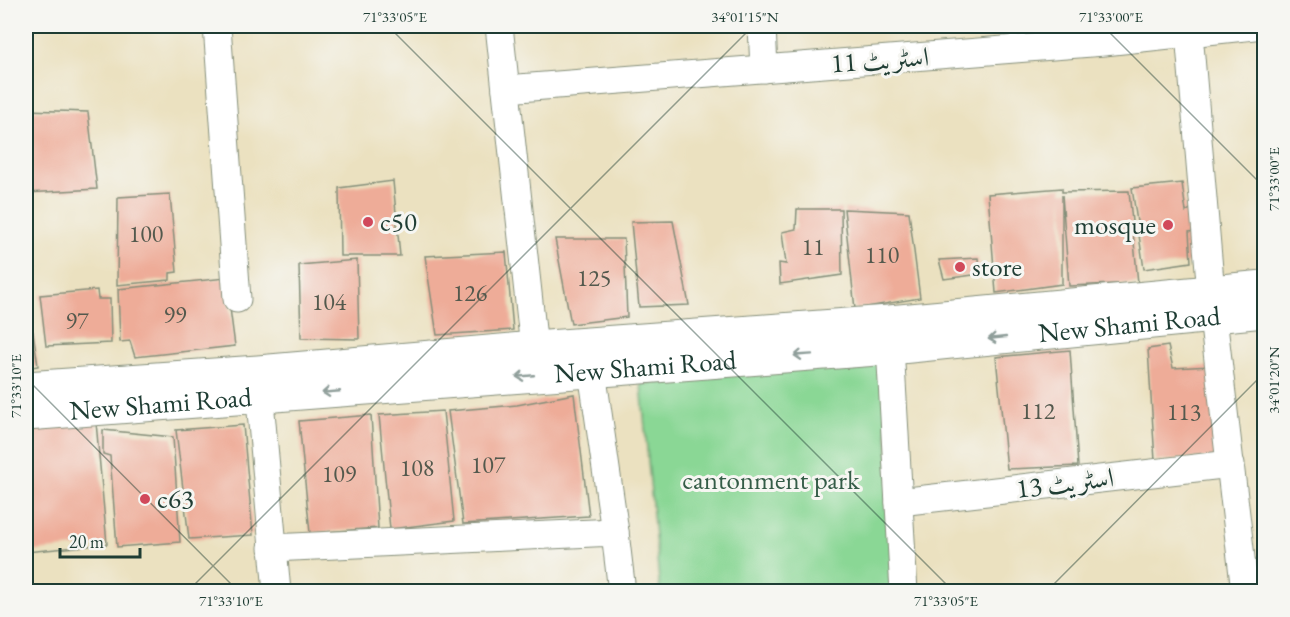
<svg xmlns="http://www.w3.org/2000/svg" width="1290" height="617" viewBox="0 0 1290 617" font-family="'EB Garamond',Amiri,serif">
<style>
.green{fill:#8ad795;stroke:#548a64;stroke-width:1.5}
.building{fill:#eeac98}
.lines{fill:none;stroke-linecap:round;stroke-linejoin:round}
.street-casing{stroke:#858f7a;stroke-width:29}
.secondary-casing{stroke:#858f7a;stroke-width:35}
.street{stroke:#fff;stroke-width:27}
.secondary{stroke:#fff;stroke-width:33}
.oneway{stroke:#8f9e9a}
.ticks{fill:none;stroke:#1f3d34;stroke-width:1.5;stroke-opacity:0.45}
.poi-dot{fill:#d1495b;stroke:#f6f6f2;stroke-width:2}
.labels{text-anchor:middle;stroke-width:6;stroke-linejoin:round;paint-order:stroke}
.number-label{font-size:24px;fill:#53594d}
.street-label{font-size:27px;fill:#1f3d34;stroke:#f6f6f2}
.poi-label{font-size:27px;fill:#1f3d34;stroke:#f6f6f2;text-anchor:start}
.park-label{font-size:27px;fill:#345c47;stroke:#f6f6f2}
.neatline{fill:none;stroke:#1f3d34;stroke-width:2}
.ticks-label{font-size:15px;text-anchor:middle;fill:#1f3d34}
</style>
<rect width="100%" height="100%" fill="#f6f6f2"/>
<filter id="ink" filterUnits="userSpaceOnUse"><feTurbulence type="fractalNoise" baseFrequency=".0167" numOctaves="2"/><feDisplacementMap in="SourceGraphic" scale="12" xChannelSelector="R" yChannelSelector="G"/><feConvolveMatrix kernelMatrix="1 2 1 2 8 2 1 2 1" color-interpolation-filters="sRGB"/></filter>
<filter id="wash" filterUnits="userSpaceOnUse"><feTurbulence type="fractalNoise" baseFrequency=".008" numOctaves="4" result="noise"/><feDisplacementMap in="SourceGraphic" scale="24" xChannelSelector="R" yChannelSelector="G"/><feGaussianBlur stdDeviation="1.35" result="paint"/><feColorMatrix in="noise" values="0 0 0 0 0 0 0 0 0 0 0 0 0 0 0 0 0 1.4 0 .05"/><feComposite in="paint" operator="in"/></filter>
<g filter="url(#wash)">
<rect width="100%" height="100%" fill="#ebe1c0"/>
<polygon class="green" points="883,356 895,591 660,591 641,384"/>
<g id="blocks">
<g class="building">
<polygon points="26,110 88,112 97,189 26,193"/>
<polygon points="393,181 400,256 340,256 339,188"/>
<polygon points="1182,183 1186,212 1193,207 1195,231 1189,232 1191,262 1144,269 1132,188"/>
<polygon points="1062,188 1062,192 1129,191 1138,283 1069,286 1062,195 1062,284 996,293 988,194"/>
<polygon points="170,194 177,272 170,273 170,280 117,285 118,197"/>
<polygon points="797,209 841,209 842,275 780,284 779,263 786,264 782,232 796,229"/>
<polygon points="844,209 909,212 920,298 855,309"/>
<polygon points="673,221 689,305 639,307 631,222"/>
<polygon points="555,239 624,239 627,317 571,324"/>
<polygon points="506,252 513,330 437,335 425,256"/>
<polygon points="978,258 980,274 944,279 939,260"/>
<polygon points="357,260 359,339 301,338 299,265"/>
<polygon points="226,278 235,346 135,357 130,341 120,342 118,289"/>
<polygon points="97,290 98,299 110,299 111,343 46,346 40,295"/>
<polygon points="33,332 38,366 26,368 26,334"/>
<polygon points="1168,346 1173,368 1211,366 1221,457 1155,461 1148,349"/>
<polygon points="1070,350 1078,466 1007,469 996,357"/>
<polygon points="574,394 589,516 463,524 448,411 517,405"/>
<polygon points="443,411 454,521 390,529 379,415"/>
<polygon points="371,415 378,528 310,533 299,421"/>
<polygon points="96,422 107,544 26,552 26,424"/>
<polygon points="243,425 253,535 189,539 176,430"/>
<polygon points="103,430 173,437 180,542 117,547 110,456 103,454"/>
</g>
</g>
</g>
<g filter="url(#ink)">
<use href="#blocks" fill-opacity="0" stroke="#858f7a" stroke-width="1.5"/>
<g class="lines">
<g class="street-casing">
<g id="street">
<polyline points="217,26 237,299"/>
<polyline points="499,26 534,348"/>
<polyline points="762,26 764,69"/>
<polyline points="1189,33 1213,317 1245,592"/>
<polyline points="506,89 1104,42 1254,26"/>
<polyline points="889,329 904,592"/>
<polyline points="592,351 592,371 615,532"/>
<polyline points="258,378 277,592"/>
<polyline points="899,502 1231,464"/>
<polyline points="272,548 615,532 622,592"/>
</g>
</g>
<g class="secondary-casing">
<g id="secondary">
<polyline points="26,388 258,372 534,348 889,322 1264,287"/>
<path id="s1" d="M26 414 890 348 1264 311"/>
</g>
</g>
<use href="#street" class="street"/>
<use href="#secondary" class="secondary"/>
</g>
<defs><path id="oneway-shaft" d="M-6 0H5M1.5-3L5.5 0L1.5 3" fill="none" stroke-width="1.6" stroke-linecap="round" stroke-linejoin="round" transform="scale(1.5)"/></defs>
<g class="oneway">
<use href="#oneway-shaft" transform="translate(997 338) rotate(174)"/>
<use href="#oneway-shaft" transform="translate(803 355) rotate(176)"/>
<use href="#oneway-shaft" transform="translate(525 376) rotate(175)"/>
<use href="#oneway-shaft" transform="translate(331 392) rotate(175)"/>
</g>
</g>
<path class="ticks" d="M388 26 954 592M1103 26 1264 187M26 378 239 592M187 592 753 26M1046 592 1264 373"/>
<g class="poi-dot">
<circle cx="368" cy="222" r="6"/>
<circle cx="1168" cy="225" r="6"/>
<circle cx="960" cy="267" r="6"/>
<circle cx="145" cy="499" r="6"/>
</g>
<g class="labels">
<g class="number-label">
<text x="146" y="242">100</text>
<text x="813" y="255">11</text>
<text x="882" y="263">110</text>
<text x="594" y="286">125</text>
<text x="470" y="301">126</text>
<text x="329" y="310">104</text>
<text x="175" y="323">99</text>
<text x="77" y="329">97</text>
<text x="1038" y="419">112</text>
<text x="1184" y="420">113</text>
<text x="488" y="473">107</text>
<text x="417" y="476">108</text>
<text x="339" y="482">109</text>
</g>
<g class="street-label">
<text transform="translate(880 60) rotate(-4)" y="9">اسٹریٹ 11</text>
<text dy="9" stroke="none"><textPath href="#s1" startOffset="1107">New Shami Road</textPath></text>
<text dy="9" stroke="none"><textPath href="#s1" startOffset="621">New Shami Road</textPath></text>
<text dy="9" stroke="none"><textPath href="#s1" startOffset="135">New Shami Road</textPath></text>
<text transform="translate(1065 483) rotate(-7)" y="9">اسٹریٹ 13</text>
</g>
<g class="poi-label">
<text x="380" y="231">c50</text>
<text x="1156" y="234" text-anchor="end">mosque</text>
<text x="972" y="276">store</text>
<text x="157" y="508">c63</text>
</g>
<g class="park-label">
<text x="771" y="489">cantonment park</text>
</g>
</g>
<rect width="1290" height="617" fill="none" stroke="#f6f6f2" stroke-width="66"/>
<path d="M60 548v9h80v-9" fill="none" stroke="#1f3d34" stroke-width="3"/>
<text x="69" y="548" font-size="18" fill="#1f3d34" stroke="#f6f6f2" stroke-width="4.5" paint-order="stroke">20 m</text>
<rect x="33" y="33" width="1224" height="551" class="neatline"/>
<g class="ticks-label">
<text x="395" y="22">71°33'05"E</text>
<text x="745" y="22">34°01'15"N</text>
<text x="1111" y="22">71°33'00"E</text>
<text transform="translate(1274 179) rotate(-90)" y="5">71°33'00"E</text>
<text transform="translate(1274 380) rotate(-90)" y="5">34°01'20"N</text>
<text transform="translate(16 386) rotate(-90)" y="5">71°33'10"E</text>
<text x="231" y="606">71°33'10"E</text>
<text x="946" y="606">71°33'05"E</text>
</g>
</svg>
